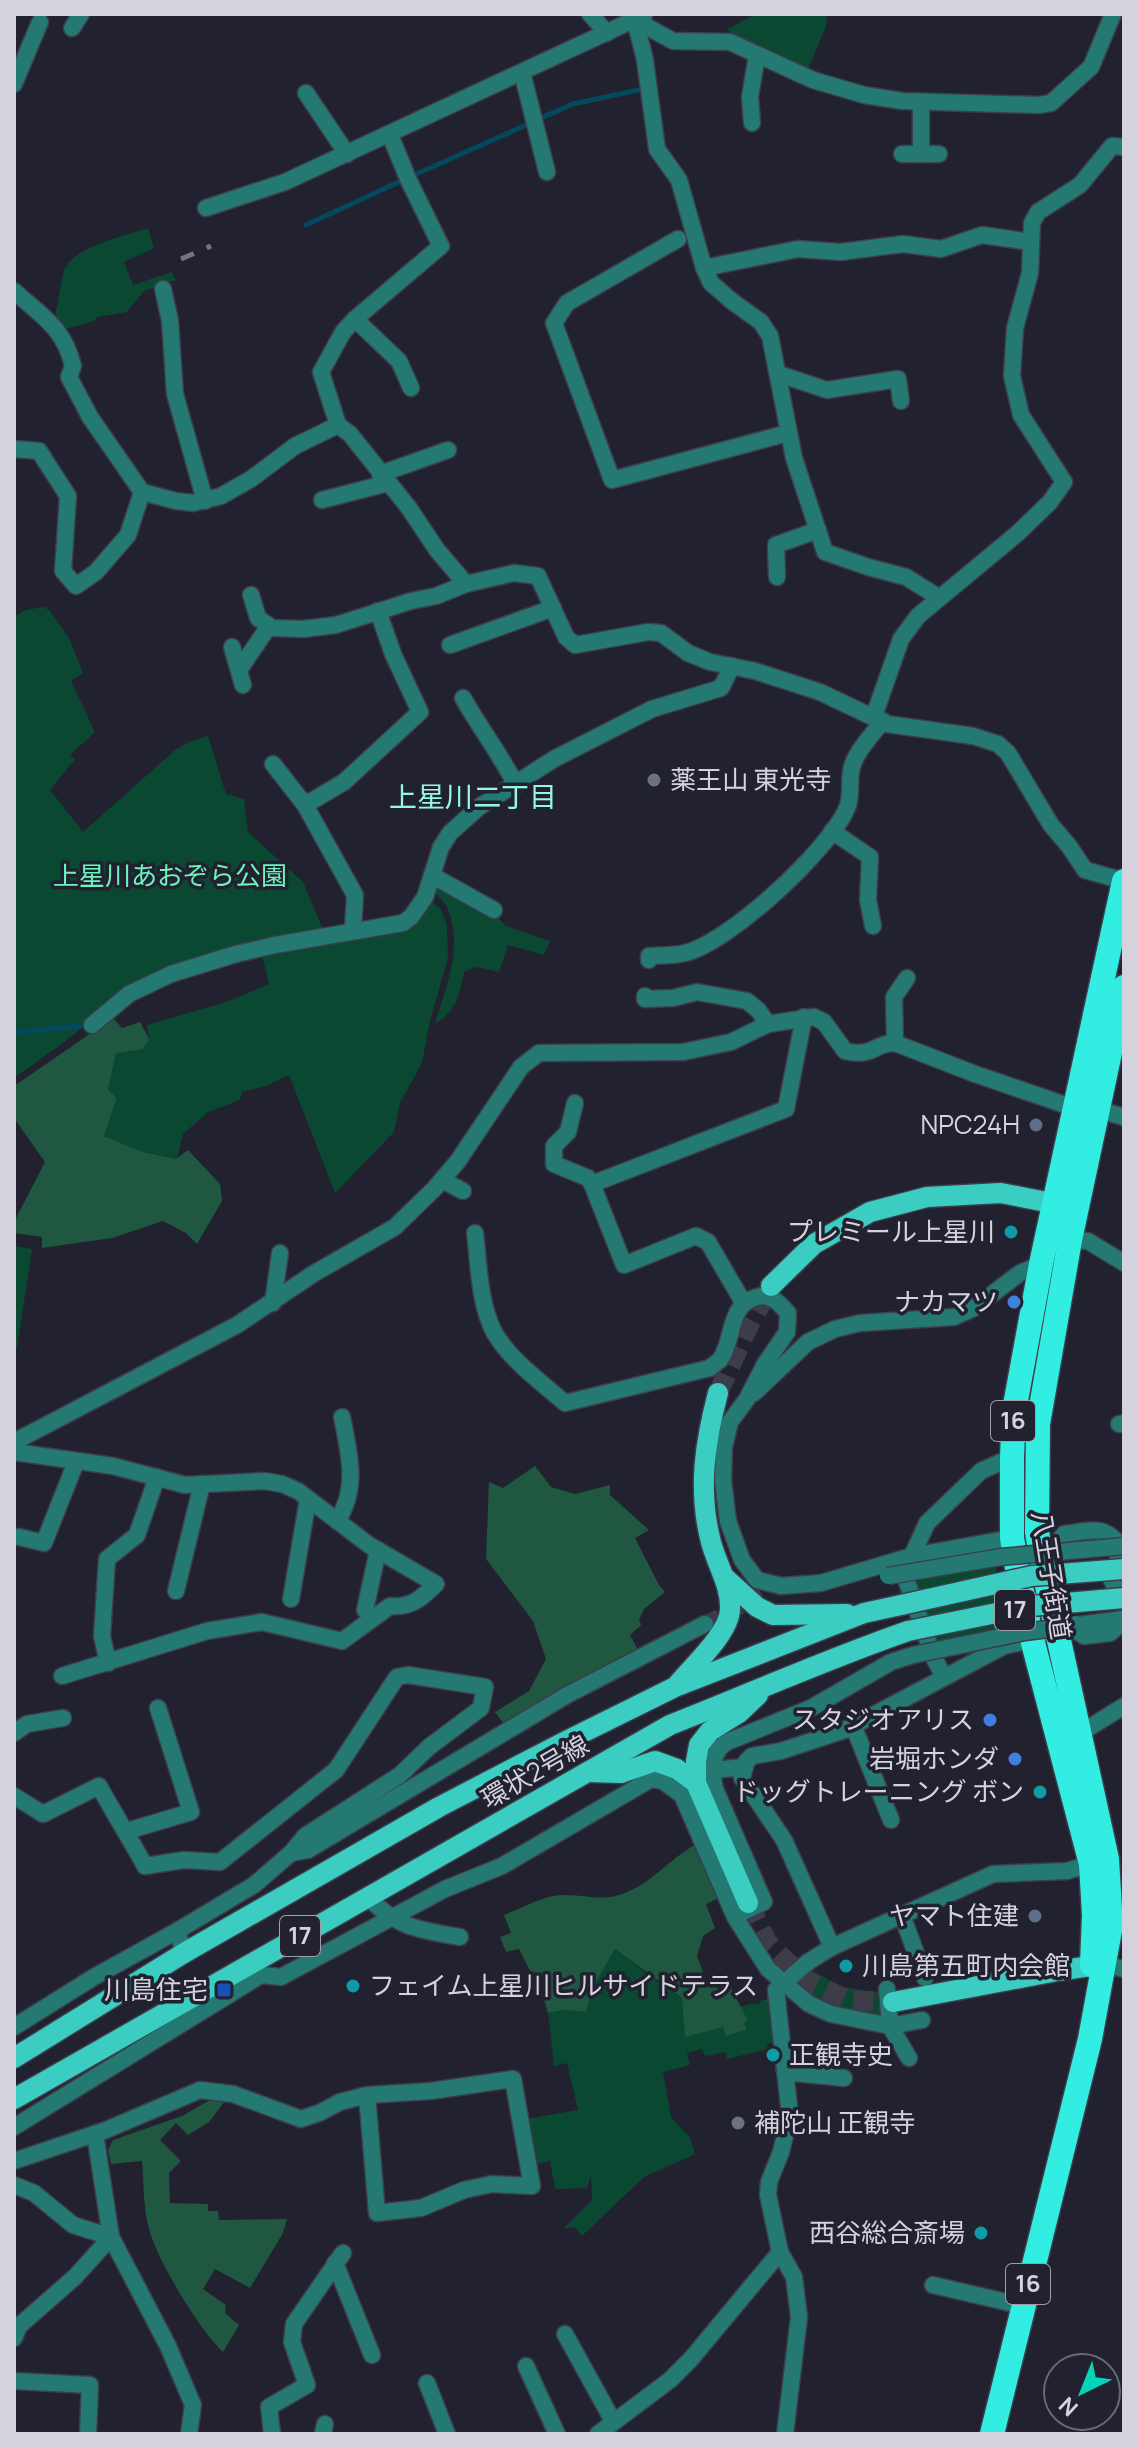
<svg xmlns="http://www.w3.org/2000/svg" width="1138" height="2448" viewBox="0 0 1138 2448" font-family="Manrope,'Noto Sans JP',sans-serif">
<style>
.green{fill:#0a4832}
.forest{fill:#205740}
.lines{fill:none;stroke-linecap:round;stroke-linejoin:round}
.stream{stroke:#03495d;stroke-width:5}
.street-tunnel{stroke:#3d3c49;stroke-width:16;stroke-dasharray:16 8;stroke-linecap:butt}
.primary-tunnel{stroke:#3d3c49;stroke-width:20;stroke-dasharray:20 10;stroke-linecap:butt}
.street-casing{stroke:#3e3d4b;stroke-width:19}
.primary-casing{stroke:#3e3d4b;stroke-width:23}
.highway-casing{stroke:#3e3d4b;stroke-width:27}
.street{stroke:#257973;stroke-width:16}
.primary{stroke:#3bccc2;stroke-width:20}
.highway{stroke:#32ede2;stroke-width:24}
.rail{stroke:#757480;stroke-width:5;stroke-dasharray:14 14;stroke-linecap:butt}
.street-bridge-casing{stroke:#3e3d4b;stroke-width:19;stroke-linecap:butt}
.primary-bridge-casing{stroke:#3e3d4b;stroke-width:23;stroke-linecap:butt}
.street-bridge{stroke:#257973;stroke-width:16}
.primary-bridge{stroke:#3bccc2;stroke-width:20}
.worship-dot{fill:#6b7280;stroke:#22212f;stroke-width:3}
.service-dot{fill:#5c6f8a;stroke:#22212f;stroke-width:3}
.culture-dot{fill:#0f9aa8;stroke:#22212f;stroke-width:3}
.shop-dot{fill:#3f7fe0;stroke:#22212f;stroke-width:3}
.transit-dot{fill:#1a4fb4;stroke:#22212f;stroke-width:3}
.labels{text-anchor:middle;stroke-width:7;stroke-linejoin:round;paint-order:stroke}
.shield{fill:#22212f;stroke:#9f9ea9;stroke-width:2}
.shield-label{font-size:24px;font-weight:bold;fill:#d4d3dd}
.poi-label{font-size:26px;fill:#d4d3dd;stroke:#22212f;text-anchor:end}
.park-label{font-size:26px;fill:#6bf5bc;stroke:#22212f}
.street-label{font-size:26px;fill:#d4d3dd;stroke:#22212f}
.neighbourhood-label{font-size:28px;fill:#94f7e0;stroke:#22212f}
</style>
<rect width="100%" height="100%" fill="#22212f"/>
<g class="green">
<polygon points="756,14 826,14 827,24 809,67 801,70 735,36 727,29"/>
<path d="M148 228 154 248 124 262 133 285 172 272 176 280 144 291 127 312 97 317 94 321 66 329 55 317C58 303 60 288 63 274 69 247 125 236 148 228Z"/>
<polygon points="44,607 50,611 69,638 83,673 71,681 95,732 70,755 75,759 50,790 83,832 174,751 188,742 208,736 226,794 244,799 248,832 303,882 325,934 128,991 63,1043 14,1078 14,617 25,610"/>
<path d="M434 882 490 917 495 915 506 926 550 941 544 955 508 945 499 972 476 967 464 972C460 993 456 1013 435 1023 446 988 463 947 448 909 446 902 437 896 431 890Z"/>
<polygon points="429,900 440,908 447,924 448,957 430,1021 422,1063 400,1103 394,1132 335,1193 289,1075 266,1086 242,1092 240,1100 208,1112 183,1134 177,1159 143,1152 104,1136 117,1098 108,1090 116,1053 149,1039 147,1025 229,1001 269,984 262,955 400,930"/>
<polygon points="14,1246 32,1249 17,1348 14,1348"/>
<polygon points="994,1553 1003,1631 934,1643 907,1567 941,1556"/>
<path d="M615 1949C638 1966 684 2006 712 2010 728 2013 746 2002 760 2004V2001L768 1999 775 2042 767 2044 768 2049 727 2059 725 2052 705 2056 702 2049 687 2053 690 2065 663 2072 671 2117 690 2138 695 2154 644 2177 582 2236 575 2227 563 2229 592 2200 591 2176 587 2188 555 2189 550 2161 537 2164 526 2119 578 2110 567 2063 554 2066 548 2013 564 2010 586 2012 592 1989Z"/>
<polygon points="810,1969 841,1987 883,1993 883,2018 866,2017 811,2000 795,1982"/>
</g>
<g class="forest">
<polygon points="113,1018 122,1028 140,1022 149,1039 143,1049 116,1053 108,1090 117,1098 104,1136 143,1152 176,1159 188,1150 220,1184 222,1201 197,1244 186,1233 163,1221 112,1238 42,1248 42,1237 14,1233 14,1222 45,1162 14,1118 14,1086"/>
<polygon points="535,1466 551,1487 575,1494 610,1485 610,1495 649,1530 635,1538 659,1585 665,1592 644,1609 639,1620 641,1625 630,1635 640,1653 504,1724 495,1712 529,1691 546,1659 533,1621 486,1559 489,1482 503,1488"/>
<path d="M696 1844 719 1898 706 1904 715 1928 703 1936 697 1956 706 1980 719 1989 730 1986 748 2021 744 2023 746 2030 726 2036 723 2027 685 2037 682 1998 615 1949 592 1989 586 2012 564 2010 548 2013 543 1996 519 1949 506 1952 500 1937 511 1933 504 1915C522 1908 544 1895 563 1895 582 1894 600 1901 619 1895 650 1886 669 1859 696 1844Z"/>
<path d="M210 2100 225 2101 209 2122 188 2135 176 2123 160 2140 181 2161 169 2173 170 2203 208 2204V2211H218L219 2220 287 2219 283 2233 250 2288 215 2269 203 2289 226 2305 225 2313 239 2325 223 2352C199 2329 158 2262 149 2229 143 2208 144 2182 142 2161L111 2164 108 2150 113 2140 182 2116Z"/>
</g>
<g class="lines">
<g class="stream">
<polyline points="541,118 573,104 638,90"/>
<polyline points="412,176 526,125"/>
<polyline points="306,225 403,180"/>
<polyline points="14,1032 80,1026"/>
</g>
<polyline class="street-tunnel" points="705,1624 763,1595"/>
<g class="primary-tunnel">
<polyline points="718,1393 749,1325 771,1286"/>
<polyline points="748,1903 767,1942 805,1980 848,2000 893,2002"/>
</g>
<g class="street-casing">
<g id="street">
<polyline points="590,14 607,33"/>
<polyline points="635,20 645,60 657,149 679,180 704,268 711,283 733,302 761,322 770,336 794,458 825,552 868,567 906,577 938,597"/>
<polyline points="635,20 673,41 730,42 813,80 864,95 902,101 1039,105 1051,103 1091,67 1113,14"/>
<polyline points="72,28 81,14"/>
<polyline points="522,72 547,172"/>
<polyline points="14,84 40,22"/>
<polyline points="306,93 347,154"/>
<polyline points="752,123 750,97 757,55"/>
<polyline points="390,135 409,181 441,246 355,319 343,332 321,372 338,425 350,434 409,508 437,550 466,584 514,573 538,576 566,637 575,645 648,632 661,633 688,653 710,662 755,671 820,692 887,724 973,736 998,744 1008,753 1051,825 1069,846 1085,870 1124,881"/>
<polyline points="902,154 939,154"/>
<polyline points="921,154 921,102"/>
<polyline points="206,208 285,182 644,15"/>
<polyline points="678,239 567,303 554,323 612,480 788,433"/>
<polyline points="704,268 798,249 841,252 903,244 941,249 982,235 1031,242"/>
<polyline points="163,289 170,321 175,394 205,501"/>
<path d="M14 291C42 316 64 328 73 366L69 377 90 417 142 492 176 501 193 503 221 496 251 479 295 446 338 425"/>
<polyline points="355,319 399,361 411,388"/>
<polyline points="779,374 827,390 898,379 901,401"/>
<polyline points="14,449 39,451 68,496 63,571 76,586 96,572 128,535 142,492"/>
<polyline points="380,474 448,450"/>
<polyline points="322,500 388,483"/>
<polyline points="777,577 776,545 818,530"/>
<polyline points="251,595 258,618 272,628 303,629 336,625 411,601 436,596 466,584"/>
<polyline points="450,645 553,608"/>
<polyline points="232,647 243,685"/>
<polyline points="239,670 269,626"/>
<path d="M463 698C480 728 500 754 516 785"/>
<polyline points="874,716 901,639 918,616 1018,533 1050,502 1064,482 1021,415 1012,376 1015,328 1030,273 1032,223 1038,212 1080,185 1112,146 1124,147"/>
<polyline points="273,764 305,805 344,782 420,712 393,654 378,611"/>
<polyline points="305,805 355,895 353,930"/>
<polyline points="832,831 870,857 868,900 873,926"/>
<polyline points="433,876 494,910"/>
<path d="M649 960V956C660 955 675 956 685 953 730 942 829 850 847 808 852 797 849 784 851 772 853 754 872 735 883 721"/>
<polyline points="645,996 645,999 673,998 697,992 747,1001 758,1010 768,1024"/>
<polyline points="92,1025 129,994 171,974 236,954 275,945 403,923 411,917 425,897 441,847 450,833 479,807 554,759 652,709 721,688 732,666"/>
<polyline points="895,1043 894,997 907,978"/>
<polyline points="575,1103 568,1132 554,1146 554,1164 588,1178 592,1184"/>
<polyline points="1099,1110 1124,1117"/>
<polyline points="442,1180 463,1191"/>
<path d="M475 1233C479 1265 479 1303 494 1332 510 1360 541 1382 565 1403L710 1368C711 1367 720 1360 720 1360 735 1339 727 1305 757 1297 771 1293 779 1303 788 1313L787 1332 765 1364 747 1399 730 1422 724 1447 723 1480 728 1521 742 1560 757 1580 781 1586 821 1583 912 1556 1012 1538"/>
<polyline points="1070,1240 1088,1241 1124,1263"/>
<polyline points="743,1302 708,1242 696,1236 624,1265 592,1184 786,1109 804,1017"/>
<polyline points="273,1303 280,1253"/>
<polyline points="754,1393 808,1342 835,1329 860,1323 954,1317 974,1308 1020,1273 1041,1264"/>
<polyline points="1119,1424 1124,1423"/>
<path d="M14 1442 237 1325 313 1274 395 1227 435 1188 458 1161 521 1067 539 1053 683 1052 731 1042 768 1024 814 1017 824 1022 845 1051C875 1058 875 1042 895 1043L975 1074 1074 1108"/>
<path d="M14 1452 113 1466 185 1485 265 1481 282 1484 298 1491 369 1545 436 1584C422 1598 411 1608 390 1606L342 1641 262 1622 207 1631 62 1676"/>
<path d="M337 1521C359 1488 349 1453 342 1417"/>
<polyline points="19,1537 44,1543 76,1462"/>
<path d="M1061 1552V1538L1064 1534C1089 1531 1106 1523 1121 1548L1112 1581 1124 1599"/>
<polyline points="176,1591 202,1484"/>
<polyline points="291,1599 308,1499"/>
<polyline points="365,1610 378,1550"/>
<polyline points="108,1663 102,1636 107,1559 137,1535 157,1477"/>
<polyline points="944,1677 933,1656 902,1568 912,1556 927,1523 981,1471 1012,1457"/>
<polyline points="853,1725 891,1820"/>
<polyline points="14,1733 27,1724 63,1718"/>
<polyline points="1079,1734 1124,1706"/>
<polyline points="712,1770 745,1767"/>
<path d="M14 1796 43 1814 99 1786C114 1813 130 1839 145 1866L184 1860 220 1862 336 1770 397 1677 408 1675 485 1687 481 1708 429 1747 400 1775 305 1836 291 1853 254 1885 177 1931 184 1953"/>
<polyline points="127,1831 191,1812 158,1708"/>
<polyline points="291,1853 308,1850 567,1695 705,1624"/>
<path d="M368 1897C397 1928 420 1930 460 1937"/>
<path d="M739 1914 764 1902 715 1789C711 1772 710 1752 727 1742L811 1708 891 1662 913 1655"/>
<polyline points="902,1915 925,1978"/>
<polyline points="832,1947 784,1840 742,1778 746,1762 752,1756 781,1751 845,1730 1004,1646 1039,1638"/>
<polyline points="1104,1964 1124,1969"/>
<polyline points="887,1989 890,2026 922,2020"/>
<polyline points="14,2027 94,1977 177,1931"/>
<polyline points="785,2072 844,2078"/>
<polyline points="14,2127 261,1975 281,1977 445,1889 502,1866 651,1779 663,1781 682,1795 735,1917 768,1969 809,2004 831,2014 890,2026 909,2058"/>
<polyline points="14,2161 106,2130 200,2090 233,2094 301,2119 319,2113 340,2102 367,2095 431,2091 513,2079 532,2186 492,2184 464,2190 421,2208 377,2213 367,2095"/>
<polyline points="14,2185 34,2193 73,2225 111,2237 168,2346 193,2405 189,2434"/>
<polyline points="335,2263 372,2355"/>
<polyline points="933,2285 1023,2306"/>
<polyline points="565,2334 613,2421"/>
<polyline points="14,2338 19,2326 75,2277 111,2237 95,2134"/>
<polyline points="526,2366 557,2434"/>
<polyline points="14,2381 90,2385 88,2434"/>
<polyline points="427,2383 447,2434"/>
<polyline points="272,2434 269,2407 307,2385 292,2342 294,2324 343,2253"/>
<polyline points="323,2434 325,2424"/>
<polyline points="598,2434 670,2380 691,2359 780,2252"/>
<polyline points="785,2434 799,2317 794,2277 780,2252 768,2195 769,2182 781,2152 790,2115 776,1990 808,1962 832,1947 993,1874 1067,1871 1100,1861"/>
</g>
</g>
<g class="primary-casing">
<g id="primary">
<polyline points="771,1286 814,1244 870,1212 927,1197 1001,1193 1067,1206"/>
<polyline points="724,1577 757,1607 773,1615 847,1614"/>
<path d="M678 1684C693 1666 730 1632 730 1609 731 1584 715 1562 710 1538 698 1488 705 1442 718 1393"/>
<polyline points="588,1772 621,1773 655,1761 677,1769 696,1783"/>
<polyline points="748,1903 696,1783 696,1761 699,1745 710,1731 739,1713 758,1695"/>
<polyline points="893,2002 1057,1971 1104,1964"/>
<polyline points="14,2058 184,1953 439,1807 566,1741 675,1687 864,1613 901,1605"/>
<path d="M14 2099 670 1725C749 1694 827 1659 908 1631"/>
</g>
</g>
<g class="highway-casing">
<g id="highway">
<polyline points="1092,1965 1094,1915 1091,1864 1032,1639 1017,1568 1012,1538 1012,1457 1014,1411 1041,1264 1124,881"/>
<polyline points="992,2434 1090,2039 1111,1925 1107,1859 1042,1563 1037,1532 1038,1424 1070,1240 1124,987"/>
</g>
</g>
<use href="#street" class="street"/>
<use href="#primary" class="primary"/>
<use href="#highway" class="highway"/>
<polyline class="rail" points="181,259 211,246"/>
<g class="street-bridge-casing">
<g id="street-bridge">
<polyline points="888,1576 1001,1557 1124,1546"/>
<polyline points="1076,1624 1077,1631 1084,1636 1110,1633 1124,1621"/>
<polyline points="913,1655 1025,1632 1124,1619"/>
</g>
</g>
<g class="primary-bridge-casing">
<g id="primary-bridge">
<polyline points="901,1605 1032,1576 1124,1569"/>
<polyline points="908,1631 1031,1606 1124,1598"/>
</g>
</g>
<use href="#street-bridge" class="street-bridge"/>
<use href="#primary-bridge" class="primary-bridge"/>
</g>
<g class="worship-dot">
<circle cx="654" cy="780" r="8"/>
<circle cx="738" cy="2123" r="8"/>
</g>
<g class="service-dot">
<circle cx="1036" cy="1125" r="8"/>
<circle cx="1035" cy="1916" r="8"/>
</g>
<g class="culture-dot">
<circle cx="1011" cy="1232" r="8"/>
<circle cx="1040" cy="1792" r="8"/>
<circle cx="846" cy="1966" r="8"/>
<circle cx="353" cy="1986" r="8"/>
<circle cx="773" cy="2055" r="8"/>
<circle cx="981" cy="2233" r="8"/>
</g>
<g class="shop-dot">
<circle cx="1014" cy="1302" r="8"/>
<circle cx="990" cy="1720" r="8"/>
<circle cx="1015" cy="1759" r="8"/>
</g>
<rect class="transit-dot" x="216" y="1982" width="16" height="16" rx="4"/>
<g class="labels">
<g class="shield">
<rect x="991" y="1401" width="44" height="40" rx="6"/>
<rect x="995" y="1590" width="40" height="40" rx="6"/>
<rect x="280" y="1916" width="40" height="40" rx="6"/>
<rect x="1006" y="2264" width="44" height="40" rx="6"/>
</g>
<g class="shield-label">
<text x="1013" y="1429">16</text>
<text x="1015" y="1618">17</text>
<text x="300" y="1944">17</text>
<text x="1028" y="2292">16</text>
</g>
<g class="poi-label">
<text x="670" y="789" text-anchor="start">薬王山 東光寺</text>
<text x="1020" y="1134">NPC24H</text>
<text x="995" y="1241">プレミール上星川</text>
<text x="998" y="1311">ナカマツ</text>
<text x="974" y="1729">スタジオアリス</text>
<text x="999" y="1768">岩堀ホンダ</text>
<text x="1024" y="1801">ドッグトレーニング ボン</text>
<text x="1019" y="1925">ヤマト住建</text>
<text x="862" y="1975" text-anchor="start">川島第五町内会館</text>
<text x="369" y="1995" text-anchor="start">フェイム上星川ヒルサイドテラス</text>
<text x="208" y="1999">川島住宅</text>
<text x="789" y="2064" text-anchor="start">正観寺史</text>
<text x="754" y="2132" text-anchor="start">補陀山 正観寺</text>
<text x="965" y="2242">西谷総合斎場</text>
</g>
<g class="park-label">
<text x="170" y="885">上星川あおぞら公園</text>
</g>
<g class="street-label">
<text transform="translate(1051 1575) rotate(81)" y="9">八王子街道</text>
<text transform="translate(535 1772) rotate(-30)" y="9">環状2号線</text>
</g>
<g class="neighbourhood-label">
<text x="473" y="807">上星川二丁目</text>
</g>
</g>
<rect width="1138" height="2448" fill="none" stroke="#d4d3dd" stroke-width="32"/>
<g transform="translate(1082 2392) rotate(223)"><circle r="38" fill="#22212f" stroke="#696875" stroke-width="2"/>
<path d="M0-6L14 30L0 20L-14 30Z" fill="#05d5b6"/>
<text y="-12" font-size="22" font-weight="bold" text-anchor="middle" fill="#d4d3dd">N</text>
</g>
</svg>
